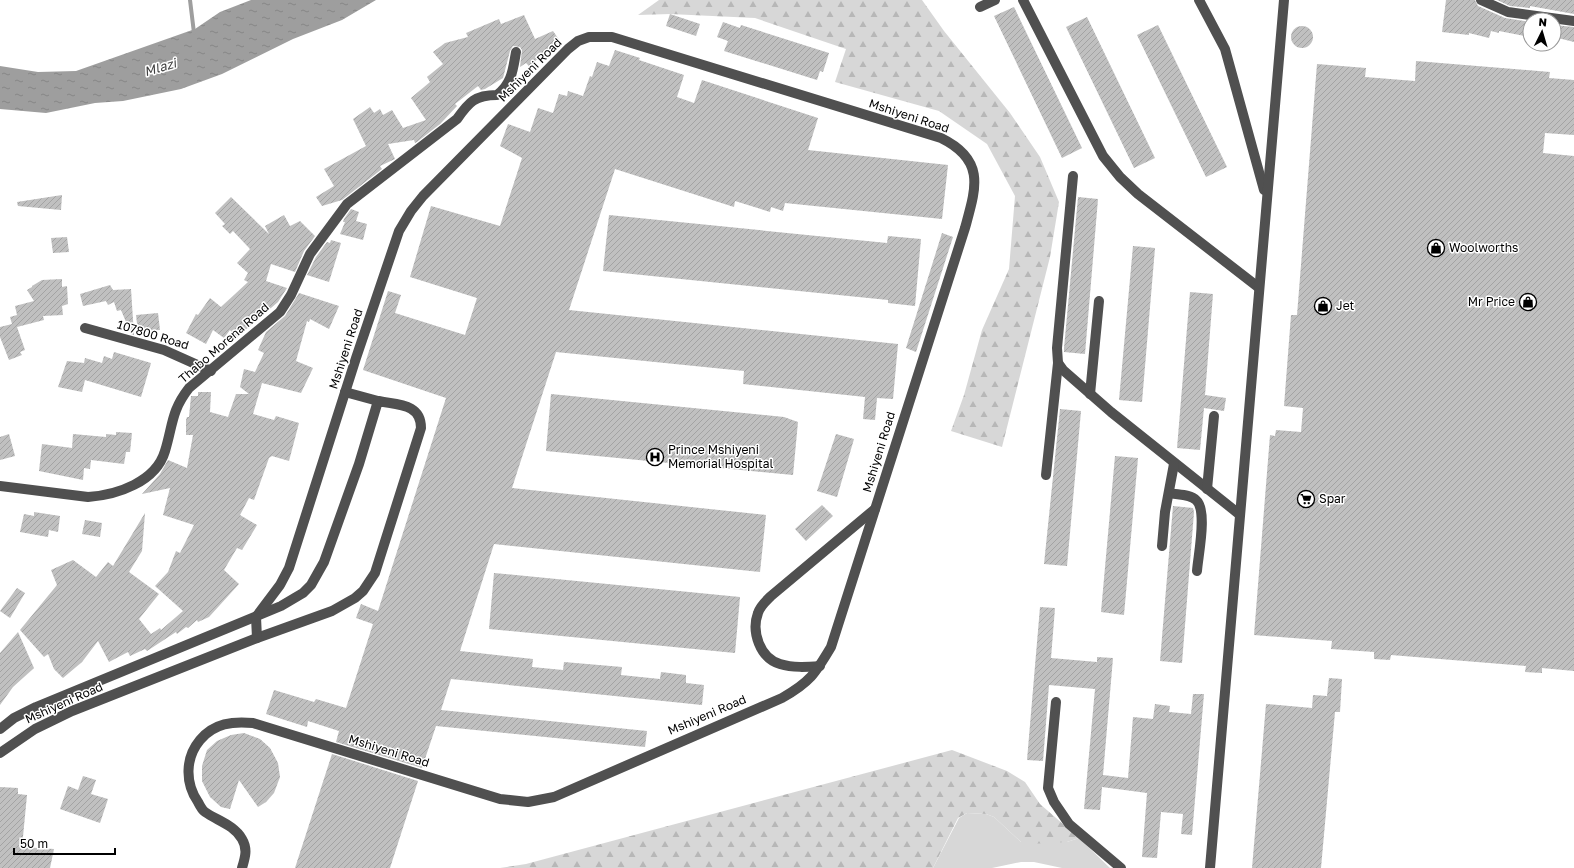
<svg xmlns="http://www.w3.org/2000/svg" width="1574" height="868" viewBox="0 0 1574 868" font-family="'Golos Text',sans-serif">
<style>
.grass{fill:#d7d7d7}
.forest{fill:url(#forest-firs)}
.water{fill:url(#water-ripples)}
.lines{fill:none;stroke-linecap:round;stroke-linejoin:round}
.stream{stroke:#9e9e9e;stroke-width:4}
.building{fill:url(#building-hatch)}
.minor{stroke:#505050;stroke-width:10}
.labels{text-anchor:middle;stroke-width:3;stroke-linejoin:round;paint-order:stroke}
.street-label{font-size:12px;fill:#000;stroke:#fff}
.poi-label{font-size:12px;fill:#000;stroke:#fff;text-anchor:start}
.water-label{font-size:13px;font-style:italic;fill:#3f3f3f;stroke:#fff}
</style>
<defs>
<pattern id="forest-firs" width="22" height="20" patternUnits="userSpaceOnUse"><rect width="22" height="20" fill="#d7d7d7"/><path d="M5 1l3.5 6h-7zM16 11l3.5 6h-7z" fill="#b7b7b7"/></pattern>
<pattern id="water-ripples" width="26" height="14" patternUnits="userSpaceOnUse"><rect width="26" height="14" fill="#9e9e9e"/><path d="M2 4q2-2 4 0t4 0M15 11q2-2 4 0t4 0" fill="none" stroke="#868686"/></pattern>
<pattern id="building-hatch" width="6" height="6" patternUnits="userSpaceOnUse"><rect width="6" height="6" fill="#c0c0c0"/><path d="M-1 1l2-2M0 6l6-6M5 7l2-2" fill="none" stroke="#a3a3a3"/></pattern>
</defs>
<rect width="100%" height="100%" fill="#fff"/>
<polygon class="grass" points="967,813 986,814 994,817 1021,842 1067,842 1079,838 1110,868 1062,868 1034,862 1021,862 992,868 933,868 959,818"/>
<g class="forest">
<polygon points="659,0 922,0 944,31 1010,113 1040,157 1059,202 1050,257 1002,447 951,431 964,395 982,330 1009,269 1015,196 987,144 939,111 835,82 846,49 755,18 670,14 638,15"/>
<polygon points="952,750 1007,771 1025,782 1040,804 1079,838 1067,842 1030,844 1021,842 994,817 986,814 967,813 958,818 933,868 500,868 526,864"/>
</g>
<polygon class="water" points="251,0 376,0 342,20 293,39 222,74 181,89 123,101 95,103 46,113 0,109 0,66 38,72 76,71 195,29 220,12"/>
<g class="lines">
<polyline class="stream" points="190,0 194,33"/>
</g>
<g class="building">
<polygon points="1446,0 1475,0 1478,6 1505,18 1530,22 1530,37 1499,31 1499,33 1491,31 1489,38 1469,33 1469,35 1442,32"/>
<polygon points="1497,0 1574,0 1574,14 1530,6 1530,8 1510,6"/>
<polygon points="1014,7 1082,148 1062,158 994,16"/>
<polygon points="670,14 700,24 696,36 666,26"/>
<polygon points="524,15 535,39 553,31 560,41 529,66 526,63 520,67 522,50 520,47 513,46 510,51 503,78 485,89 481,90 478,86 455,104 457,106 440,124 417,142 415,143 414,140 388,144 395,159 380,166 382,169 342,200 322,206 316,197 334,186 324,169 366,146 353,119 370,107 374,113 380,109 383,115 392,110 403,128 426,120 411,98 430,82 427,77 443,64 433,52 445,43 468,37 466,33 499,19 501,24"/>
<polygon points="1087,17 1155,158 1134,168 1066,27"/>
<polygon points="723,22 740,28 741,25 829,53 823,72 820,71 817,80 724,51 728,41 717,37"/>
<polygon points="1158,25 1227,167 1206,177 1137,35"/>
<polygon points="1554,25 1574,27 1574,42 1554,37"/>
<circle cx="1302" cy="37" r="11"/>
<polygon points="615,50 640,58 639,60 684,75 677,97 694,103 702,80 818,118 808,150 948,165 942,219 785,203 783,211 771,207 770,212 735,201 734,207 615,169 569,310 898,344 893,399 877,398 875,420 863,419 865,397 743,384 744,371 556,352 512,488 766,515 760,572 494,544 460,651 533,659 532,667 563,670 564,662 622,667 621,675 660,679 661,672 686,675 686,683 704,685 702,705 451,679 441,710 647,731 645,747 436,726 422,768 336,742 339,731 308,721 307,727 266,714 274,690 314,702 316,699 346,708 373,624 356,618 361,604 378,611 446,398 363,370 388,291 401,295 395,313 465,335 477,298 410,277 431,206 500,226 522,158 500,146 508,124 530,132 538,108 553,113 559,94 567,96 568,91 583,96 590,76 592,77 597,62 609,66"/>
<polygon points="1416,61 1550,72 1549,78 1574,80 1574,135 1545,133 1543,153 1574,156 1574,671 1542,668 1542,673 1525,672 1526,666 1391,655 1390,660 1374,659 1374,652 1331,649 1332,641 1254,635 1270,435 1275,436 1276,430 1301,432 1303,408 1284,406 1291,315 1297,315 1317,64 1366,68 1365,77 1415,81"/>
<polygon points="62,195 61,210 18,206 17,202"/>
<polygon points="231,197 269,234 265,226 284,215 290,226 300,221 315,236 304,251 295,272 271,264 266,281 287,288 278,302 236,338 230,330 224,338 213,330 206,344 186,333 196,314 198,315 210,298 221,307 248,282 244,280 248,273 237,263 250,249 233,231 230,234 222,226 225,224 215,213"/>
<polygon points="1078,197 1098,199 1085,354 1064,352 1064,348"/>
<polygon points="351,209 359,212 356,221 367,224 363,240 340,234 345,222 343,222 344,219"/>
<polygon points="609,215 887,243 888,236 921,239 915,306 888,303 888,300 603,271"/>
<polygon points="942,233 953,237 916,352 906,348"/>
<polygon points="67,237 69,252 53,253 51,238"/>
<polygon points="331,240 341,243 329,282 307,275 316,257 327,242 330,243"/>
<polygon points="1133,246 1155,248 1142,402 1119,400"/>
<polygon points="62,279 62,287 67,286 68,304 62,306 63,315 43,316 44,320 17,327 25,350 20,352 22,355 9,360 0,337 0,327 12,324 10,317 17,315 15,306 34,301 27,290 32,287 32,286 42,280"/>
<polygon points="110,285 113,290 131,289 134,335 131,334 121,310 117,311 114,302 108,305 106,301 83,306 80,294"/>
<polygon points="1190,292 1213,294 1205,395 1226,398 1224,411 1204,408 1200,450 1177,448"/>
<polygon points="299,293 339,306 329,329 310,319 309,322 307,321 296,361 313,368 301,393 262,383 253,414 274,420 276,416 299,423 289,461 272,456 269,458 254,500 249,498 240,515 257,525 242,550 237,548 224,570 239,584 209,617 198,622 197,620 188,628 186,627 177,634 176,632 147,651 145,649 130,656 128,652 109,662 98,641 82,662 63,678 54,669 48,654 44,657 20,630 57,585 51,570 73,560 96,577 108,562 113,566 145,513 142,551 129,572 159,594 139,619 151,634 160,628 161,630 183,611 155,586 168,572 176,551 180,553 194,525 163,515 170,488 142,494 160,474 168,460 187,468 193,435 186,435 186,420 187,417 189,417 191,396 198,396 198,392 211,392 210,412 228,417 236,394 249,394 240,387 244,369 255,372 264,353 258,350 266,332 285,316"/>
<polygon points="158,313 160,330 138,332 136,315"/>
<polygon points="114,352 151,363 141,397 85,380 82,392 58,387 67,361 84,363 85,358 102,363 104,356 112,359"/>
<polygon points="551,394 784,417 798,422 793,475 546,451"/>
<polygon points="1060,409 1081,411 1067,566 1044,564"/>
<polygon points="116,432 132,433 130,452 126,452 124,464 91,460 90,469 84,468 83,480 39,471 42,444 72,448 73,434 106,437 106,434 116,435"/>
<polygon points="9,434 15,456 0,460 0,437"/>
<polygon points="836,434 854,439 837,497 817,491"/>
<polygon points="1115,456 1138,458 1124,615 1101,612"/>
<polygon points="822,505 833,516 806,541 795,529"/>
<polygon points="1173,506 1193,508 1194,512 1182,663 1160,661"/>
<polygon points="34,512 60,516 58,532 49,530 48,537 20,532 24,514 34,516"/>
<polygon points="85,520 102,523 100,537 82,534"/>
<polygon points="494,573 740,597 735,653 489,629"/>
<polygon points="17,588 25,593 10,618 0,611"/>
<polygon points="1040,607 1055,608 1051,658 1097,662 1097,657 1113,658 1103,775 1128,778 1133,717 1153,719 1155,704 1170,706 1169,712 1191,714 1193,694 1204,694 1192,835 1181,834 1183,814 1161,812 1157,858 1142,857 1147,793 1102,787 1100,810 1084,809 1095,689 1049,685 1043,761 1027,760"/>
<polygon points="18,632 34,668 13,687 0,705 0,653"/>
<polygon points="1329,678 1342,679 1340,712 1335,712 1321,868 1252,868 1266,704 1312,708 1313,695 1327,696"/>
<polygon points="244,733 260,739 270,748 278,763 280,777 274,793 266,802 258,807 239,780 230,809 221,807 210,797 202,781 202,766 207,750 217,741 231,735"/>
<polygon points="332,754 418,781 390,868 295,868"/>
<polygon points="83,776 96,780 91,794 108,799 100,823 60,809 68,786 78,790"/>
<polygon points="0,787 18,788 18,794 27,795 22,847 54,849 50,868 0,868"/>
</g>
<g class="lines">
<g class="minor">
<polyline points="1023,0 1103,156 1120,177 1138,194 1258,287"/>
<polyline points="1199,0 1225,49 1264,190"/>
<polyline points="1481,0 1508,12 1574,21"/>
<polyline points="980,7 995,0"/>
<polyline points="1073,176 1057,348 1058,363 1063,370 1111,412 1239,514"/>
<polyline points="85,328 164,350 211,371"/>
<polyline points="345,392 378,401"/>
<polyline points="1090,394 1099,301"/>
<polyline points="1046,475 1058,363"/>
<path d="M0 486 88 497C117 495 156 482 165 451 173 425 171 411 189 388L280 312 291 295 310 254 347 204 457 119C469 102 475 95 497 95 512 84 513 69 516 52"/>
<polyline points="1207,489 1214,416"/>
<path d="M1169 493C1177 495 1190 494 1196 500 1208 510 1198 556 1197 571"/>
<polyline points="1162,546 1165,512 1174,464"/>
<path d="M820 666C807 667 793 668 780 664 760 658 751 632 758 613 760 606 766 601 771 596L875 509"/>
<polyline points="1056,702 1048,788 1054,802 1069,824 1121,868"/>
<path d="M0 729 14 718 36 707 281 606 303 593 311 585 324 562 359 464 378 401C397 405 421 403 421 428L375 573 363 591 355 598 332 611 257 638 72 711 35 729 0 753"/>
<path d="M242 868C245 858 248 849 242 839 234 825 218 821 205 812 202 810 200 806 198 802 185 783 185 758 200 740 214 723 233 721 253 723L500 799 528 802 554 797 782 698C810 682 815 674 831 647L965 228C976 188 986 160 941 138L612 37H589L578 41 568 49 423 196 411 211 399 231 356 358 289 568 280 585 256 617 257 638"/>
<polyline points="1210,868 1284,0"/>
</g>
</g>
<defs>
<g id="shop-ring" transform="scale(0.9)"><circle r="9.5" fill="#fff" stroke="#000" stroke-width="1.5"/><path d="M-5-2.5h2.3a2.7 3.5 0 0 1 5.4 0H5L5.5 6h-11ZM-1.5-2.5h3a1.5 2.3 0 0 0-3 0Z" fill="#000"/></g>
<g id="hospital-ring" transform="scale(0.9)"><circle r="9.5" fill="#fff" stroke="#000" stroke-width="1.5"/><path d="M-5-5h3v3.5h4V-5h3V5h-3V1.5h-4V5h-3Z" fill="#000"/></g>
<g id="supermarket-ring" transform="scale(0.9)"><circle r="9.5" fill="#fff" stroke="#000" stroke-width="1.5"/><path d="M-6-5.5h2.5l.6 2H6L4.5 2H-2.5L-4.4-4H-6ZM-1.5 3.2a1.3 1.3 0 1 0 .1 0ZM3 3.2a1.3 1.3 0 1 0 .1 0Z" fill="#000"/></g>
</defs>
<g fill-rule="evenodd">
<use href="#shop-ring" x="1436" y="248"/>
<use href="#shop-ring" x="1528" y="302"/>
<use href="#shop-ring" x="1323" y="306"/>
<use href="#hospital-ring" x="655" y="457"/>
<use href="#supermarket-ring" x="1306" y="499"/>
</g>
<g class="labels">
<g class="street-label">
<text transform="translate(530 70) rotate(-45)" y="4">Mshiyeni Road</text>
<text transform="translate(909 116) rotate(18)" y="4">Mshiyeni Road</text>
<text transform="translate(153 335) rotate(17)" y="4">107800 Road</text>
<text transform="translate(224 343) rotate(-41)" y="4">Thabo Morena Road</text>
<text transform="translate(346 349) rotate(-72)" y="4">Mshiyeni Road</text>
<text transform="translate(879 452) rotate(-73)" y="4">Mshiyeni Road</text>
<text transform="translate(64 703) rotate(-24)" y="4">Mshiyeni Road</text>
<text transform="translate(707 715) rotate(-23)" y="4">Mshiyeni Road</text>
<text transform="translate(389 751) rotate(17)" y="4">Mshiyeni Road</text>
</g>
<g class="poi-label">
<text x="1449" y="252">Woolworths</text>
<text x="1515" y="306" text-anchor="end">Mr Price</text>
<text x="1336" y="310">Jet</text>
<text x="668" y="454">Prince Mshiyeni<tspan x="668" dy="14">Memorial Hospital</tspan></text>
<text x="1319" y="503">Spar</text>
</g>
<g class="water-label">
<text transform="translate(160 67) rotate(-17)" y="5">Mlazi</text>
</g>
</g>
<g transform="translate(1542 32) rotate(5)"><circle r="19" fill="#ffffff" stroke="#999999"/>
<path d="M0-3L7 15L0 10L-7 15Z" fill="#000000"/>
<text y="-6" font-size="11" font-weight="bold" text-anchor="middle" fill="#000000">N</text>
</g>
<path d="M14 848v6h101v-6" fill="none" stroke="#000000" stroke-width="2"/>
<text x="20" y="848" font-size="12" fill="#000000" stroke="#ffffff" stroke-width="3" paint-order="stroke">50 m</text>
</svg>
